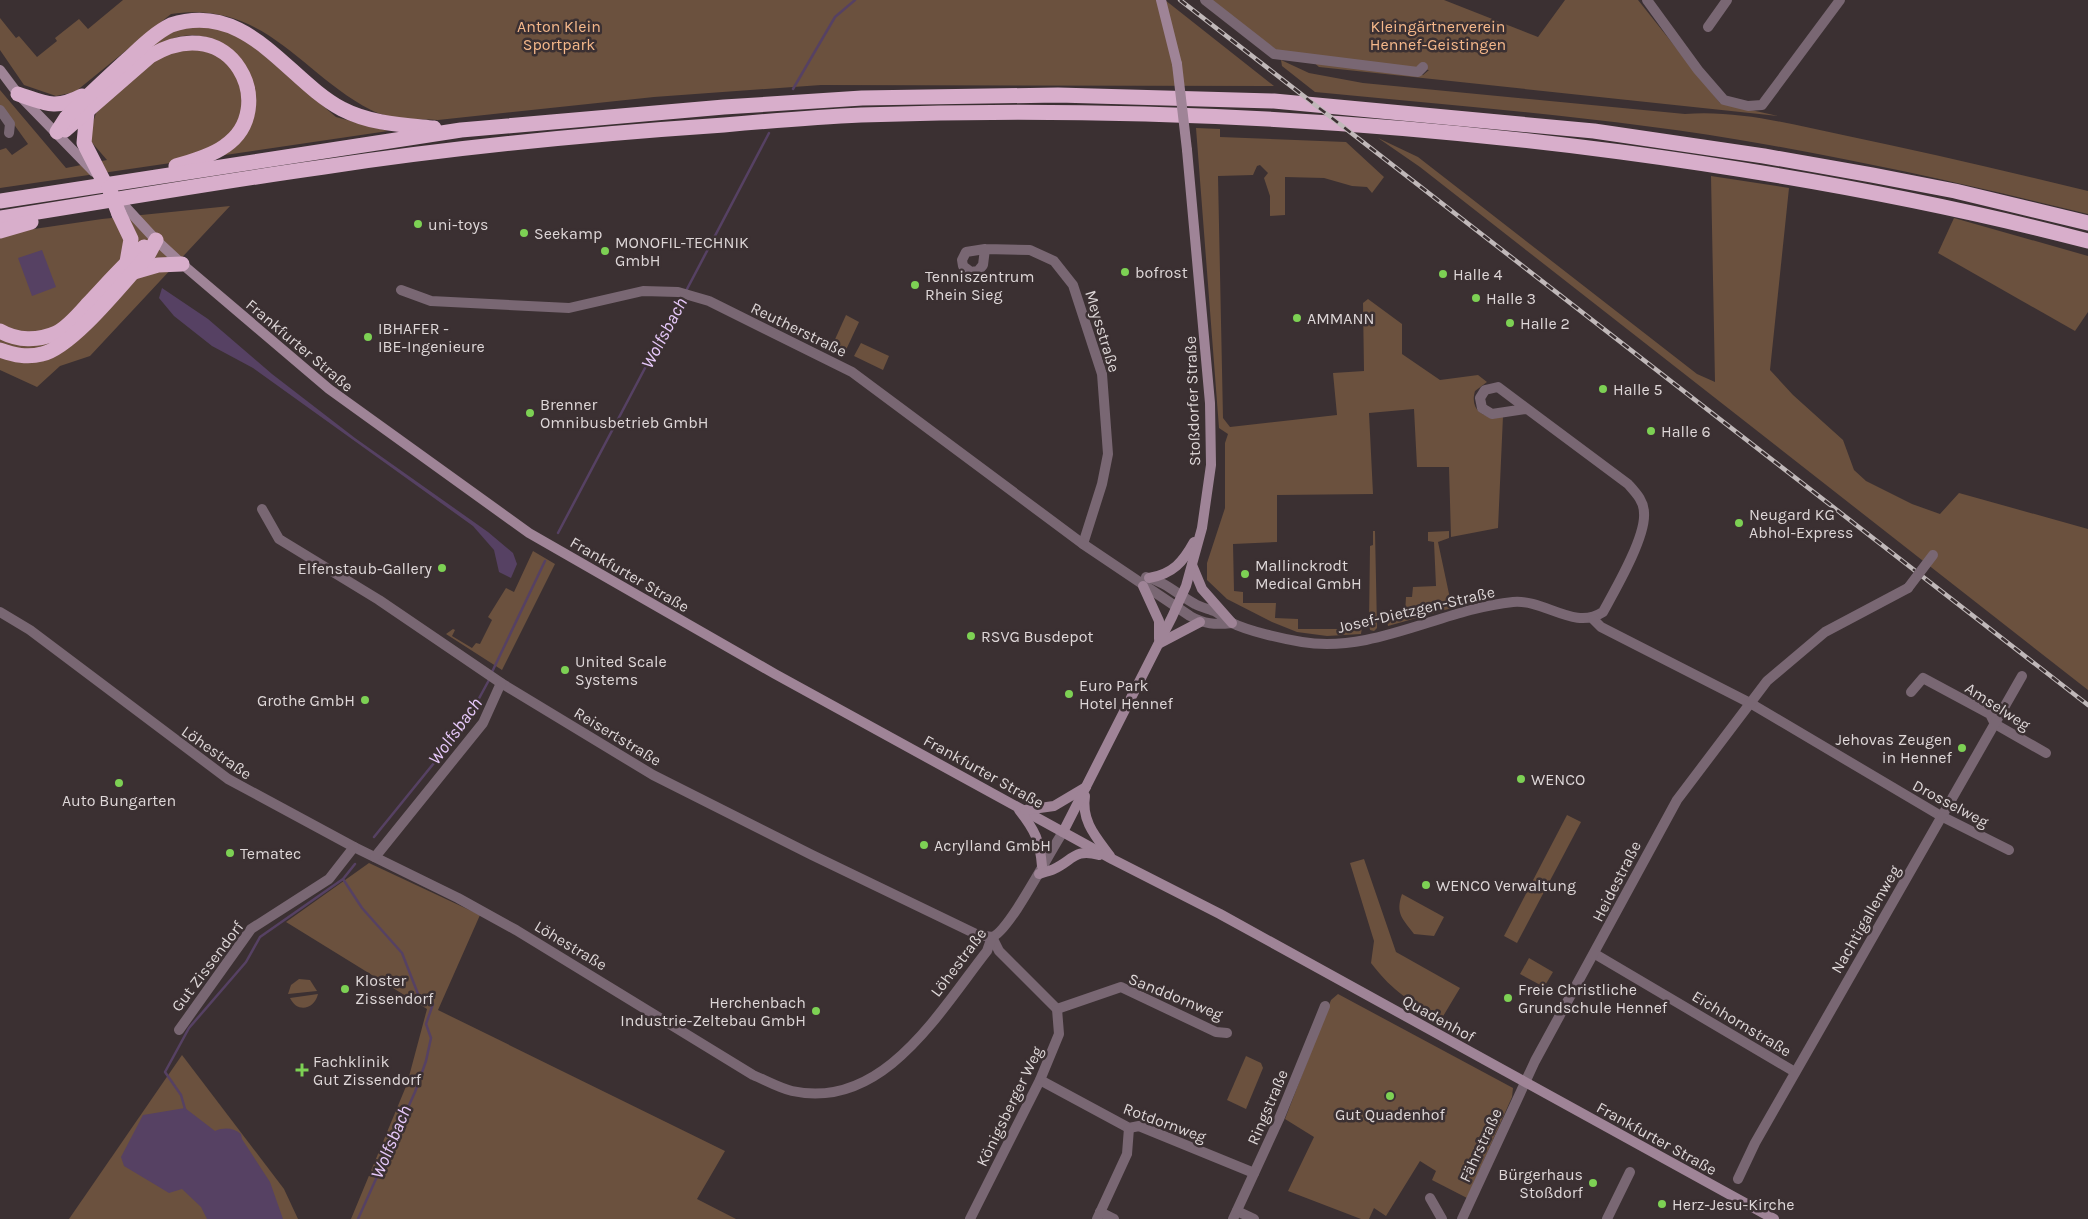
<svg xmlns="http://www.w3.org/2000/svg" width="2088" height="1219" viewBox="0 0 2088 1219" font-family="Karla,sans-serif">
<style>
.green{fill:#6b513e}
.water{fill:#564163}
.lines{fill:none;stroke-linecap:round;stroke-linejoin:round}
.stream{stroke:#564163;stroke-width:2.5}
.street{stroke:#796773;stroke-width:10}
.secondary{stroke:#9f8497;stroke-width:10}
.highway{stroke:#d8aecb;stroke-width:15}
.rail-casing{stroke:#c0b8b9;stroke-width:4.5}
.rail{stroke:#3b3032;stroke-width:2.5;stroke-dasharray:8;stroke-linecap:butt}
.street-bridge{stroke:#796773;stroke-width:10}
.secondary-bridge{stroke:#9f8497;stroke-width:10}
.highway-bridge{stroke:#d8aecb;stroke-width:15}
.poi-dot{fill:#7dd154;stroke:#3b3032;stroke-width:2}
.labels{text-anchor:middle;stroke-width:5;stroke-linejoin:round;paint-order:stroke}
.park-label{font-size:16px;fill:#f5b88b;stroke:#3b3032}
.poi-label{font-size:16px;fill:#ded7d8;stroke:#3b3032;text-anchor:start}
.street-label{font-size:16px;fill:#ded7d8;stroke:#3b3032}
.water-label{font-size:18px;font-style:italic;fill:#e7c9fb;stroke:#3b3032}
</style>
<rect width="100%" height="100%" fill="#3b3032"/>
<g class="green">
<path d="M123 0H1165L1274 86 821 85 654 97 438 120C417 119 390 120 371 110 300 73 265 0 171 14L75 92 56 96 24 85 0 50V18L16 38 19 36 37 57 57 41 55 38 79 19 88 29Z"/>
<polygon points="1211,0 1444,0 1538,37 1565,0 1638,0 1720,103 1778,116 1319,67 1312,61 1423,75 1429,70 1279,52"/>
<path d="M192 25 233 29 336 117 388 131 0 188V150L6 148 12 155 28 144 0 105V90L66 168 107 160 88 138 96 113 149 62 206 37C180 31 163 41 143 56 157 38 171 32 192 25Z"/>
<path d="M1281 60 1309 73 1363 83 1685 114C1738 110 1791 124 1843 135 1925 152 2006 171 2088 191V214C1982 188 1876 164 1769 145 1619 118 1466 107 1315 92L1282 66Z"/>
<path d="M1196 128 1220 129V137L1346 142 1384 177 1372 193 1367 187 1352 186 1324 178 1285 177V215L1270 216V196L1264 178 1268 173 1260 165 1257 166 1253 175 1218 176 1223 418 1230 427 1337 415 1333 373 1364 371 1363 303 1368 299 1402 324V354L1440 380 1478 375 1487 382 1475 391C1469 411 1485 420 1503 416L1498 528 1451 537 1449 467H1417L1414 409 1369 413 1373 494 1277 495V542L1233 544 1234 591 1243 592V603H1276L1275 618 1298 619V629H1355L1360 625 1362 627 1361 634 1327 636 1297 632 1272 622 1227 599 1207 580V563L1225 508V443L1228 434 1219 428Z"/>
<polygon points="1378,138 1418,157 1697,374 1715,382 1711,176 1789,188 1770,370 1793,395 1843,440 1854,470 1866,481 1912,504 1940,514 1959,493 2088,529 2088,690 1420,167"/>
<polygon points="230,206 90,356 60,366 37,387 0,370 0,234 102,219"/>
<polygon points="1954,218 2088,256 2088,312 2075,331 1938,253"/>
<polygon points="846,315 859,322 845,352 832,346"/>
<polygon points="861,343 889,356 883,370 854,356"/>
<polygon points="1373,531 1375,531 1377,628 1374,631 1370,630 1369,624 1370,546 1373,545"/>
<polygon points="1449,531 1449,538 1438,542 1452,608 1388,626 1386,616 1405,614 1406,597 1412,597 1413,587 1436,586 1434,542 1428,541 1428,532"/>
<polygon points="533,551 555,564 502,670 446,634 453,629 455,630 452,636 472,648 476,643 480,644 492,620 488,617 506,588 514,592"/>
<polygon points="1567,815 1581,822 1517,943 1504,936"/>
<path d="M1364 859 1396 952 1460 988 1442 1018C1409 1000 1395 994 1371 963L1374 941 1350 863Z"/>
<polygon points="369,863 480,915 438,1010 725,1151 697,1199 736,1219 351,1219 407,1084 427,1009 286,922"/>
<path d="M1402 894 1444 917 1434 936 1414 934C1403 919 1395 914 1402 894Z"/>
<polygon points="1529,958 1553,972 1544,987 1520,974"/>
<polygon points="299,979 310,980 317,991 288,994 291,985"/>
<path d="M318 994C314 1010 297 1013 290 998Z"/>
<polygon points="1338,994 1513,1088 1512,1097 1467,1198 1432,1180 1436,1171 1420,1161 1386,1216 1374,1208 1369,1219 1361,1219 1288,1191 1314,1137 1285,1119 1331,1000"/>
<polygon points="182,1055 284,1189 298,1219 69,1219"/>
<polygon points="1246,1056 1261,1063 1263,1068 1246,1109 1227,1100"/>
</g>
<g class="water">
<polygon points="42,250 56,287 32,296 18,258"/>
<polygon points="162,288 208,319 272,374 355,438 488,532 513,553 517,564 511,578 499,572 494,550 473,526 253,368 212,346 174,316 159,298"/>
<path d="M185 1108 215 1131C225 1127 233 1128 241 1134L242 1139 270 1182 283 1219H207L201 1207 182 1189 169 1193 124 1166 121 1157 143 1115Z"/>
</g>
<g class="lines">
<g class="stream">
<polyline points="793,89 835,17 855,0"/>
<polyline points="686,291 769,133"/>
<polyline points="558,533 683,296"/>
<polyline points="492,672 545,561"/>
<polyline points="374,837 464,726 489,680"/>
<polyline points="355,864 343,879 362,908 402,953 418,994 433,1004 426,1024 431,1038 426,1061 415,1092 358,1219"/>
<polyline points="185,1109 181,1095 165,1072 189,1028 246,962 260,937 343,879"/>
</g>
<g class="street">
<polyline points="1205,0 1274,54 1418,72 1423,67"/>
<polyline points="1647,0 1698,70 1724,100 1748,106 1762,105 1840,0"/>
<polyline points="1708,27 1727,0"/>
<polyline points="0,110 10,124 9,133"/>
<polyline points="985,249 983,265 978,271 971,272 963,266 962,260 966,252 985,249 1030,250 1054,261 1073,285 1102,374 1108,454 1102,484 1083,544"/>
<path d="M401 290 431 301 569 308 643 291 678 292 709 301 852 372 1083 544 1190 616C1204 624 1215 625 1232 623"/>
<polyline points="262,509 279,539 379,600 501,683 653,775 812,855 978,935 992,937 999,951 1057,1009 1059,1034 1040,1080 970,1219"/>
<path d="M1146 577C1166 582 1178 595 1195 604 1202 608 1210 609 1216 612 1222 615 1226 621 1232 623 1248 631 1283 639 1302 642 1374 654 1442 609 1513 602 1545 599 1574 631 1603 612 1615 590 1646 537 1644 513 1644 501 1636 493 1628 484L1498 387 1485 390 1480 398 1482 408 1492 414 1525 409"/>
<path d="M0 612 30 630 228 779 354 847 458 898 516 930 753 1075C765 1080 779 1088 792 1091 883 1111 939 1012 987 951L992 937C1009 932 1050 851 1063 832"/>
<polyline points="1593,619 1601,627 1750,703 1941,816 2009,850"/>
<polyline points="1911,692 1923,678 1990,714 1995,724 2046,753"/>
<polyline points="375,857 483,723 501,683"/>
<polyline points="1595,954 1795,1072"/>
<polyline points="1057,1009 1121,987 1216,1032 1227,1033"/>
<polyline points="179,1030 251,929 329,879 354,847"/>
<polyline points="1040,1080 1129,1128 1139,1126 1254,1173"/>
<polyline points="1738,1179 1755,1143 2022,676"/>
<polyline points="1430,1198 1442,1219"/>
<polyline points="1237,1211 1254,1219"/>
<polyline points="1100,1212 1114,1219"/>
<polyline points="1097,1219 1127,1154 1129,1128"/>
<polyline points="1233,1219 1279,1119 1325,1006"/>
<polyline points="1462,1219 1535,1061 1677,800 1767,681 1825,632 1908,588"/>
<polyline points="1607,1219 1630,1172"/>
</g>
<g class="secondary">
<polyline points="1161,0 1177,64"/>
<polyline points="0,70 18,94 94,172"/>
<polyline points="120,201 156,240 182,264 329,389 529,533 775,674 1112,859 1220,914 1774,1219"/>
<polyline points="1192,565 1202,589 1232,623"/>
<path d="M1149 578C1173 574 1183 562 1194 542"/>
<polyline points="1143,586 1159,621 1159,639"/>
<polyline points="1160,643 1200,622"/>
<path d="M1085 796C1081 821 1096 837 1110 856"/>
<path d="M1019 810C1035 830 1040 841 1042 866"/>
<polyline points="1025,810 1054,806 1086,787"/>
<polyline points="1063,832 1172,617 1186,586 1202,528 1211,465 1210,403 1187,150"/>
<path d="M1039 874C1044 872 1050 871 1054 869 1073 860 1075 848 1099 855"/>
</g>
<g class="highway">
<path d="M18 94C45 103 55 110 82 96"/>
<polyline points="87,112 84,143 104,182"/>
<path d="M65 130 150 56C233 7 280 109 225 146 211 156 192 161 176 166"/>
<path d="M57 132 66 118C86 97 107 78 129 58 142 46 155 33 171 25 248 0 287 80 342 109 371 124 403 125 434 128"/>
<polyline points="0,201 461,130 724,107 862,98 1058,95 1274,101 1594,131 1764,156 1872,175 1955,191 2088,223"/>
<polyline points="119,214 131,239 127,262"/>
<path d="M0 218C108 201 216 182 324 167 456 147 590 134 724 125 769 121 815 117 861 115 1114 106 1369 119 1621 152 1778 173 1935 201 2088 241"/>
<polyline points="0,231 31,222"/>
<polyline points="134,272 158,265 182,264"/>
<path d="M0 331C17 341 38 341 56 333 67 328 79 314 87 305 106 285 123 265 144 247"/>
<path d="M0 350C14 355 27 358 42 354 73 347 125 280 148 255L156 240"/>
</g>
<g class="rail-casing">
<polyline id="rail" points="1180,0 2088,705"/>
</g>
<use href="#rail" class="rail"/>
<polyline class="street-bridge" points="1908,588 1933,555"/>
<polyline class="secondary-bridge" points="1177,64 1187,150"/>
<polyline class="highway-bridge" points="109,188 119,214"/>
</g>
<g class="poi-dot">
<circle cx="418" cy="224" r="5"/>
<circle cx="524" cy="233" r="5"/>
<circle cx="605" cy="251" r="5"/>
<circle cx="1125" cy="272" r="5"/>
<circle cx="1443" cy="274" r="5"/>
<circle cx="915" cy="285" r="5"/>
<circle cx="1476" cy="298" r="5"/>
<circle cx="1297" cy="318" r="5"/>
<circle cx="1510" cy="323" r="5"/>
<circle cx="368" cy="337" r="5"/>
<circle cx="1603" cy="389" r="5"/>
<circle cx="530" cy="413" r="5"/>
<circle cx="1651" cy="431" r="5"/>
<circle cx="1739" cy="523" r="5"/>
<circle cx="442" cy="568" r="5"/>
<circle cx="1245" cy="574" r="5"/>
<circle cx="971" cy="636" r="5"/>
<circle cx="565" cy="670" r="5"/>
<circle cx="1069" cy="694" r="5"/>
<circle cx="365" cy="700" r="5"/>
<circle cx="1962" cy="748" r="5"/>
<circle cx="1521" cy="779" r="5"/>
<circle cx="119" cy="783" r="5"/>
<circle cx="924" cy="845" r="5"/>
<circle cx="230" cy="853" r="5"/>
<circle cx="1426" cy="885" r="5"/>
<circle cx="345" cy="989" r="5"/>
<circle cx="1508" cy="998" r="5"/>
<circle cx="816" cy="1011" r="5"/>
<path d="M299.5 1062.5h5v5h5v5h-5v5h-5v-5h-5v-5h5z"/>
<circle cx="1390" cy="1096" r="5"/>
<circle cx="1593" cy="1183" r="5"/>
<circle cx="1662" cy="1204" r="5"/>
</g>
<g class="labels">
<g class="park-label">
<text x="559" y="32">Anton Klein<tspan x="559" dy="18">Sportpark</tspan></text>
<text x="1438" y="32">Kleingärtnerverein<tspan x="1438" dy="18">Hennef-Geistingen</tspan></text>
</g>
<g class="poi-label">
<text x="428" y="230">uni-toys</text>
<text x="534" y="239">Seekamp</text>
<text x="615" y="248">MONOFIL-TECHNIK<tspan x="615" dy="18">GmbH</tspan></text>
<text x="1135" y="278">bofrost</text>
<text x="1453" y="280">Halle 4</text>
<text x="925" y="282">Tenniszentrum<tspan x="925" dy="18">Rhein Sieg</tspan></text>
<text x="1486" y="304">Halle 3</text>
<text x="1307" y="324">AMMANN</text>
<text x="1520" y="329">Halle 2</text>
<text x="378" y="334">IBHAFER -<tspan x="378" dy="18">IBE-Ingenieure</tspan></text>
<text x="1613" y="395">Halle 5</text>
<text x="540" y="410">Brenner<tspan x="540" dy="18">Omnibusbetrieb GmbH</tspan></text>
<text x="1661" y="437">Halle 6</text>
<text x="1749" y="520">Neugard KG<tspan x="1749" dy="18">Abhol-Express</tspan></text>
<text x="1255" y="571">Mallinckrodt<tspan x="1255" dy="18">Medical GmbH</tspan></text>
<text x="432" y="574" text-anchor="end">Elfenstaub-Gallery</text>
<text x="981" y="642">RSVG Busdepot</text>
<text x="575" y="667">United Scale<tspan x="575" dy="18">Systems</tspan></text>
<text x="1079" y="691">Euro Park<tspan x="1079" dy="18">Hotel Hennef</tspan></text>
<text x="355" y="706" text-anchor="end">Grothe GmbH</text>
<text x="1952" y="745" text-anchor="end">Jehovas Zeugen<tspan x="1952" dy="18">in Hennef</tspan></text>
<text x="1531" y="785">WENCO</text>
<text x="119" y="806" text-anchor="middle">Auto Bungarten</text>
<text x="934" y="851">Acrylland GmbH</text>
<text x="240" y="859">Tematec</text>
<text x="1436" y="891">WENCO Verwaltung</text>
<text x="355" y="986">Kloster<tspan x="355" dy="18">Zissendorf</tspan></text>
<text x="1518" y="995">Freie Christliche<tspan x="1518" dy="18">Grundschule Hennef</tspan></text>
<text x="806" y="1008" text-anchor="end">Herchenbach<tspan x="806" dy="18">Industrie-Zeltebau GmbH</tspan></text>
<text x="313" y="1067">Fachklinik<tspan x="313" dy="18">Gut Zissendorf</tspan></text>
<text x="1390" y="1120" text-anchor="middle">Gut Quadenhof</text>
<text x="1583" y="1180" text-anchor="end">Bürgerhaus<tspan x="1583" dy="18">Stoßdorf</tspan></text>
<text x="1672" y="1210">Herz-Jesu-Kirche</text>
</g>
<g class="street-label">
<text transform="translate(799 329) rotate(26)" y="6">Reutherstraße</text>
<text transform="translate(1103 331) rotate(73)" y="6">Meysstraße</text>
<text transform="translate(300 345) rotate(40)" y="6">Frankfurter Straße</text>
<text transform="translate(1192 401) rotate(-92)" y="6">Stoßdorfer Straße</text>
<text transform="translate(630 574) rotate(30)" y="6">Frankfurter Straße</text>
<text transform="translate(1416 609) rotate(-13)" y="6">Josef-Dietzgen-Straße</text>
<text transform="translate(1998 706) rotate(33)" y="6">Amselweg</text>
<text transform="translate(618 736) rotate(31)" y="6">Reisertstraße</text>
<text transform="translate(217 752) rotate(35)" y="6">Löhestraße</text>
<text transform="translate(984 771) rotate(29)" y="6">Frankfurter Straße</text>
<text transform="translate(1951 803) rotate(28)" y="6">Drosselweg</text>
<text transform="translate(1616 881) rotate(-63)" y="6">Heidestraße</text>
<text transform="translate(1865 919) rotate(-60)" y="6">Nachtigallenweg</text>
<text transform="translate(571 945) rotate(31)" y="6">Löhestraße</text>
<text transform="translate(958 962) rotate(-53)" y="6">Löhestraße</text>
<text transform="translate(207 966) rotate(-53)" y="6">Gut Zissendorf</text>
<text transform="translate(1176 996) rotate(22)" y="6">Sanddornweg</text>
<text transform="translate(1439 1018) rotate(29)" y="6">Quadenhof</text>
<text transform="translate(1742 1023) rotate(31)" y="6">Eichhornstraße</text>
<text transform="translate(1009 1106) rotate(-64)" y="6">Königsberger Weg</text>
<text transform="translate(1267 1107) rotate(-67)" y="6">Ringstraße</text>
<text transform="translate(1165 1122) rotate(20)" y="6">Rotdornweg</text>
<text transform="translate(1657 1138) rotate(29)" y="6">Frankfurter Straße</text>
<text transform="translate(1480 1145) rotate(-65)" y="6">Fährstraße</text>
</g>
<g class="water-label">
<text transform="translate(664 333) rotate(-62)" y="6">Wolfsbach</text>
<text transform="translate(455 731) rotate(-54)" y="6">Wolfsbach</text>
<text transform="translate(391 1142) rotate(-67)" y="6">Wolfsbach</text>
</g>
</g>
</svg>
